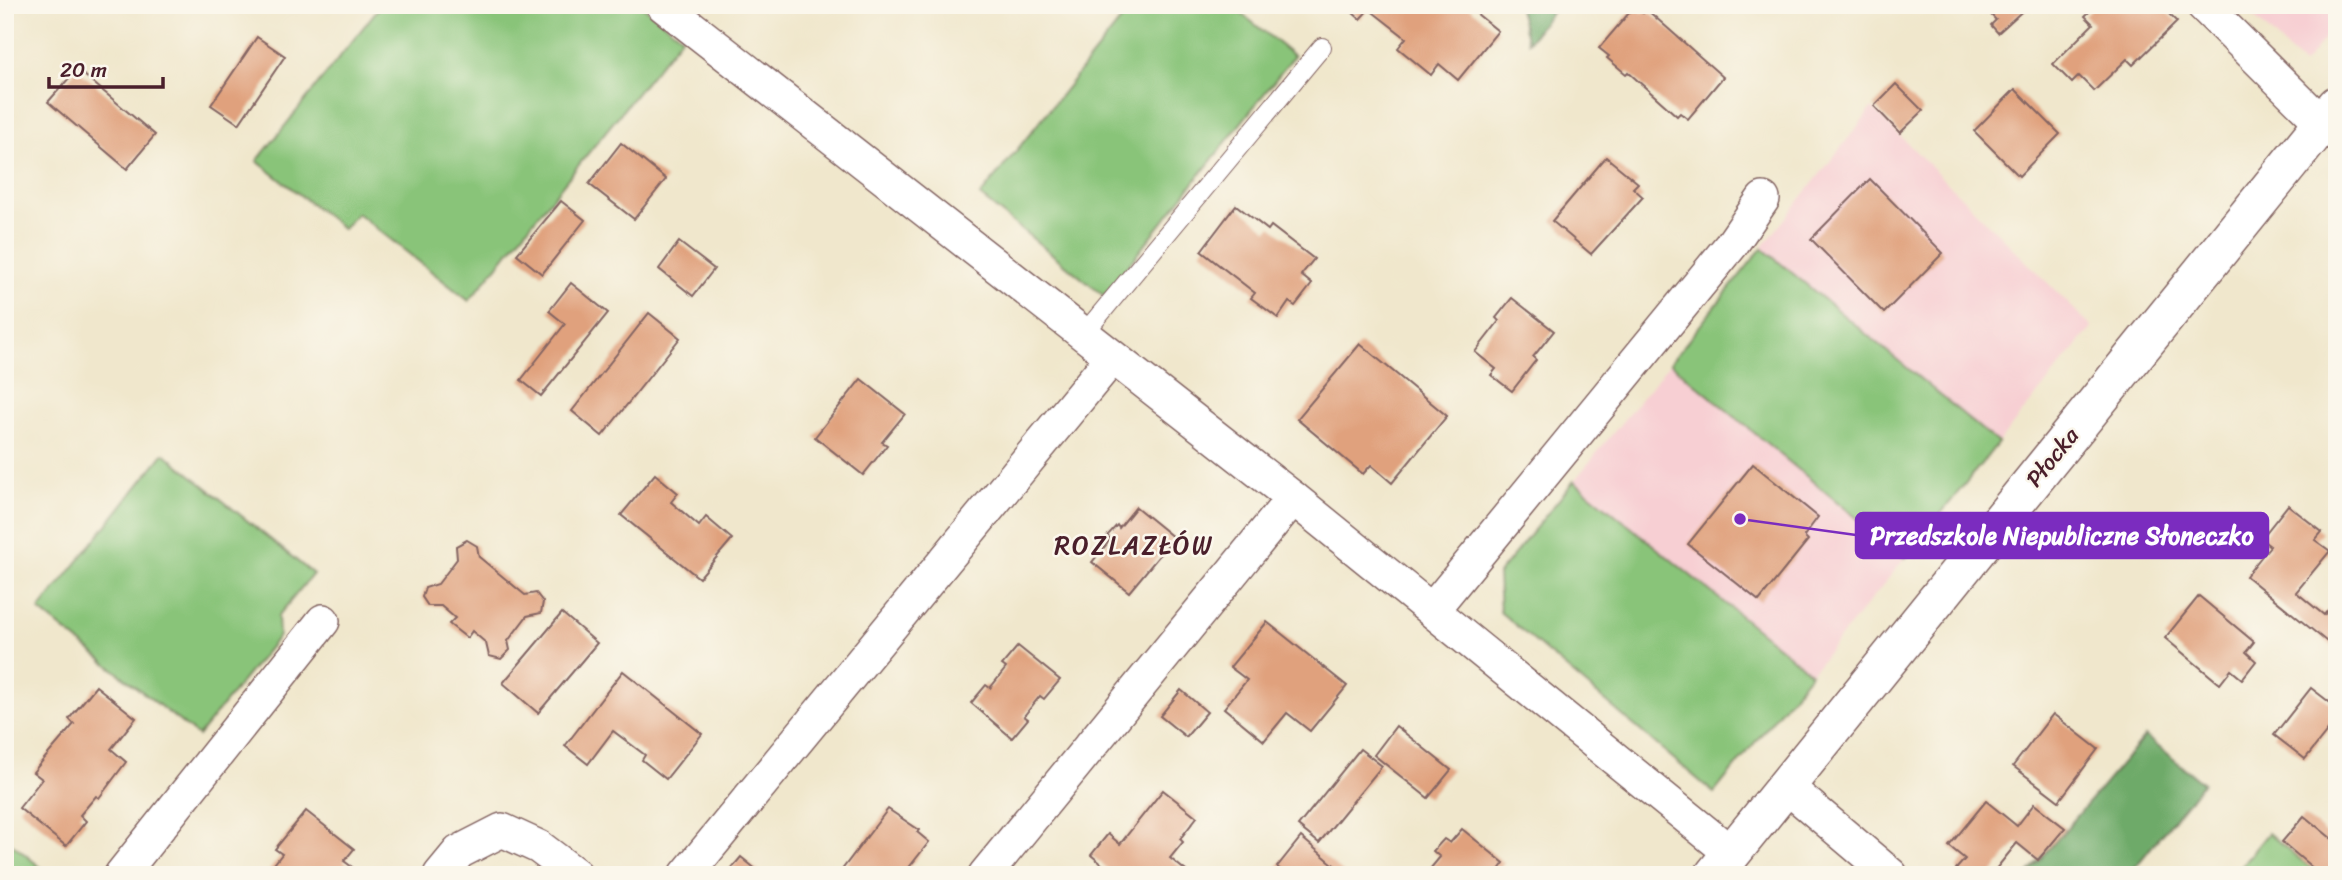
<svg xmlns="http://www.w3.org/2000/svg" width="2342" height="880" viewBox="0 0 2342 880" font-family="Sriracha,sans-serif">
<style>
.built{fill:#f7cfd3}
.green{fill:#89c479;stroke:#6a7252;stroke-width:2}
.forest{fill:#6eaa69;stroke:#5c644a;stroke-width:2}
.building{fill:#e0a17d}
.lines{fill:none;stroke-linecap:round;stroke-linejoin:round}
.service-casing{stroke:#846563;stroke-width:20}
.minor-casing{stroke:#846563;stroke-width:36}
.tertiary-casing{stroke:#846563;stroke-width:41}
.service{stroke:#fff;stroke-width:18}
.minor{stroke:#fff;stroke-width:33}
.tertiary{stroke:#fff;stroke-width:38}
.labels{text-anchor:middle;stroke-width:5;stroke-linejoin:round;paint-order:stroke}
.street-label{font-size:23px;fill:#4a1f2b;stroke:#fbf7ec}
.quarter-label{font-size:26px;letter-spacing:2px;fill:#4a1f2b;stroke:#fbf7ec}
.leader{fill:none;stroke:#7b2cbf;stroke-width:2.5}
.callout-dot{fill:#7b2cbf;stroke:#fbf7ec;stroke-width:2.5}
.callout{fill:#7b2cbf;stroke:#7b2cbf;stroke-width:2.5}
.callout-label{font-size:24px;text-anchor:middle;font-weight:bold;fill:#fff}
</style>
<rect width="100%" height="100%" fill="#fbf7ec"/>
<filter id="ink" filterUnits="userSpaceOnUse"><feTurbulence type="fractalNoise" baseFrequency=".0143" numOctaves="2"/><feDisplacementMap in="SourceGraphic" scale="14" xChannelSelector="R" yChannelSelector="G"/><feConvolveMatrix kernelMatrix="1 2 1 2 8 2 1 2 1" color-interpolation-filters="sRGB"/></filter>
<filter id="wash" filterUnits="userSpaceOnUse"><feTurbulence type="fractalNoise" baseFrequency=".00686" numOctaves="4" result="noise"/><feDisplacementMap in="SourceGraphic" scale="28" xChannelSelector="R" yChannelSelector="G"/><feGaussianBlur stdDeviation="1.57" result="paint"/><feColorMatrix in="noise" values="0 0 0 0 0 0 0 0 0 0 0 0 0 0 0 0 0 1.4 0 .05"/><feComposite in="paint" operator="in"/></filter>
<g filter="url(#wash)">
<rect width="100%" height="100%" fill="#f0e7cc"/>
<g class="built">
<polygon points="2242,5 2337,5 2337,23 2303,65"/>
<polygon points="1872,108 2092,327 1998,443 1762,248"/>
<polygon points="1670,363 1905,558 1811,673 1574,481"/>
</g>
<g class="green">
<polygon points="381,5 641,5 682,37 469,301 357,213 343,229 257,161"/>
<polygon points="1133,5 1231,5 1294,56 1104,296 980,196"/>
<polygon points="1762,248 1998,443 1905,558 1670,363"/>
<polygon points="164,453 313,574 278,616 279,636 198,736 39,610"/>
<polygon points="1574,481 1811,673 1714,793 1500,612 1498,574"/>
<polygon points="2268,833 2319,875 2234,875"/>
<polygon points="5,838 50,875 5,875"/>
</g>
<g class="forest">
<polygon points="1518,5 1557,5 1528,42"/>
<polygon points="2145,736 2203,783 2129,875 2027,875"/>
</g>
<g id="blocks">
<g class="building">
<polygon points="1344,5 1466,5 1498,31 1458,80 1439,64 1431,75 1398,48 1406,38 1369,9 1360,19"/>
<polygon points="1982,5 2029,5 1998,33 1991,25 1996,20"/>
<polygon points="2096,5 2160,5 2177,22 2133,65 2127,59 2094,91 2079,76 2072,83 2053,64 2093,24 2085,16"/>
<polygon points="1635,6 1643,13 1646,9 1723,77 1688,119 1680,113 1677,116 1628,72 1626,74 1607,58 1609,56 1599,48"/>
<polygon points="257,37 285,56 239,124 211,105"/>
<polygon points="77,69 155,135 127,169 48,102"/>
<polygon points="1896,84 1923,111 1900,133 1874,106"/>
<polygon points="2015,89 2060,134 2019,176 1974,131"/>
<polygon points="621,143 666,179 634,219 589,184"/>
<polygon points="1606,157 1638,183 1633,188 1643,197 1591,254 1552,221"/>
<polygon points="1870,179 1943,253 1884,313 1811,239"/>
<polygon points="561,201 585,220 542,274 517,254"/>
<polygon points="1236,205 1268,230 1271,226 1314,259 1301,275 1312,284 1295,306 1289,302 1278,318 1251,298 1255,293 1201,251"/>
<polygon points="679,242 714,269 693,296 659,269"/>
<polygon points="571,283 608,313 541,396 521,380 565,324 549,311"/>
<polygon points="1512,298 1554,331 1533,357 1536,360 1512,391 1491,375 1496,369 1475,352 1499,321 1496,318"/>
<polygon points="649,313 680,338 602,436 572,411"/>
<polygon points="1360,344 1447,416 1392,483 1371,465 1363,474 1297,419"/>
<polygon points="861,379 905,414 882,442 887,445 863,475 815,437"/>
<polygon points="1753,464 1818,517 1804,536 1808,540 1759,601 1688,544"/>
<polygon points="655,474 678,493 671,502 699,526 706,517 732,539 699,578 621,515"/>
<polygon points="2288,505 2322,532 2315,540 2330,551 2296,592 2324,615 2337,599 2337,650 2246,576 2270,546 2261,539"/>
<polygon points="1136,507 1174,538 1129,592 1092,562 1111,539 1107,536 1117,525 1119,528"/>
<polygon points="467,540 477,546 479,557 525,595 536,593 543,602 541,613 527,616 508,641 510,650 501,659 489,656 486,643 472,631 467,638 449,624 455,618 441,606 428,606 422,597 425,588 438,584 457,559 456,546"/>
<polygon points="2199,596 2254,642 2246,652 2256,661 2242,679 2231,670 2220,684 2165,638"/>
<polygon points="562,613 597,643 538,713 503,683"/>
<polygon points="1267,622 1347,686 1310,731 1287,713 1264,741 1224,708 1247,680 1230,667"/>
<polygon points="1018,646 1060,680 1044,699 1040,696 1024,716 1028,719 1012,738 971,703 986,685 990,688 1006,668 1002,665"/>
<polygon points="623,671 702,734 666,779 642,760 645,755 613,731 588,764 565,746"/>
<polygon points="96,686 136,718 111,749 126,762 99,798 96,796 80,815 86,821 66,846 19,808 42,779 33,772 74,724 69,719"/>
<polygon points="2311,688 2337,708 2337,719 2305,759 2274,735"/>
<polygon points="1181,690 1207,712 1186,737 1160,716"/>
<polygon points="2053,714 2098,749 2059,801 2013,766"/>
<polygon points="1396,726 1451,770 1428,798 1374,755"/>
<polygon points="1360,749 1382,766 1319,843 1298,826"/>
<polygon points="1163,790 1197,817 1180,839 1183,842 1170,858 1191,875 1115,875 1091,855 1108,834 1120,844"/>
<polygon points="1986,801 2017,826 2034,804 2065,828 2038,860 2017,843 1991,875 1963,875 1956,869 1965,859 1949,846"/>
<polygon points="888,809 919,830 917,832 929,842 903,875 838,875"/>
<polygon points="306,811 354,849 344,861 356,870 352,875 271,875 268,872 282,854 275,849"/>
<polygon points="2304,816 2337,843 2337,875 2321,875 2282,842"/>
<polygon points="1462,829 1504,863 1495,875 1425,875 1440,857 1433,851 1444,839 1450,843"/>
<polygon points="1301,837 1346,875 1288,875 1277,867"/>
<polygon points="741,857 763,875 726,875"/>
</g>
</g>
</g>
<g filter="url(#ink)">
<use href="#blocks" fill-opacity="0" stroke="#846563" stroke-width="2"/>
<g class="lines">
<g class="service-casing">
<polyline id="service" points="1082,336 1322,47"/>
</g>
<g class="minor-casing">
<g id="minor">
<polyline points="663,5 1293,498 1731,853"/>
<polyline points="2203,5 2322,123"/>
<polyline points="1432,610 1732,244 1763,199"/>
<polyline points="1786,786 1891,875"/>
<polyline points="121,875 323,621"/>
<polyline points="440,875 459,852 502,830 539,847 576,875"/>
<polyline points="686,875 1111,359"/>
<polyline points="985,875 1293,498"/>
</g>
</g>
<g class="tertiary-casing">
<polyline id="tertiary" points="1714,875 2337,105"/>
</g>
<use href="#service" class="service"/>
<use href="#minor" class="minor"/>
<use href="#tertiary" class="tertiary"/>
</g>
</g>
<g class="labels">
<g class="street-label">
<text transform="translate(2052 457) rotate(-51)" y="8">Płocka</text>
</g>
<g class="quarter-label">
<text x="1134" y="554">ROZLAZŁÓW</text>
</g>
</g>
<path class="leader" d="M1740 519L1856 535"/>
<circle class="callout-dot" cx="1740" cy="519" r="7"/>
<rect class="callout" x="1856" y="513" width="412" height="45" rx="7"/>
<g class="callout-label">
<text x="2062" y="544">Przedszkole Niepubliczne Słoneczko</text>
</g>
<rect width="2342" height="880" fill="none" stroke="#fbf7ec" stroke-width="28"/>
<path d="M49 77v10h114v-10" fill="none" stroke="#4a1f2b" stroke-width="3.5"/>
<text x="60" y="77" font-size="21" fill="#4a1f2b" stroke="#fbf7ec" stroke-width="5" paint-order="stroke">20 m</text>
</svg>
